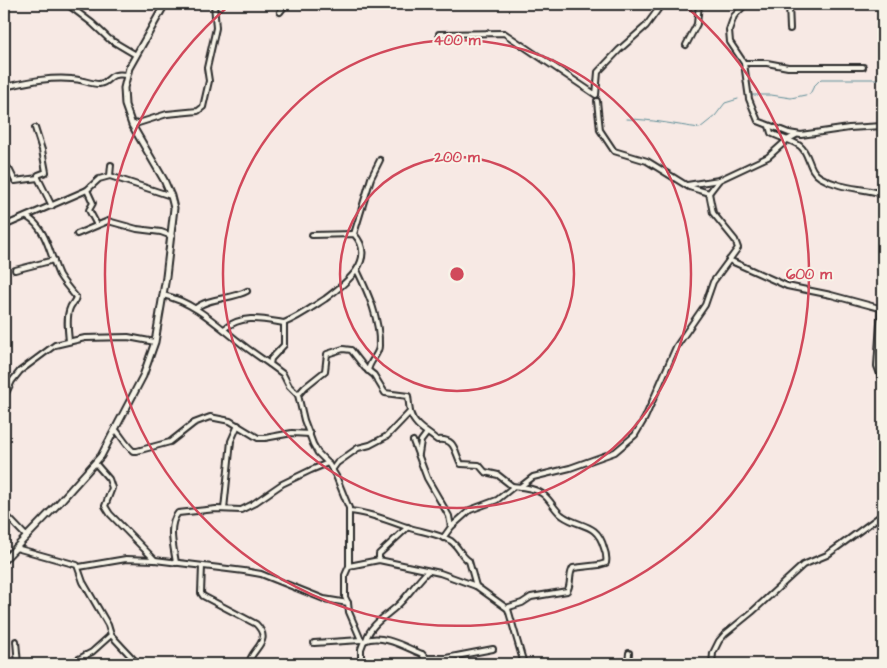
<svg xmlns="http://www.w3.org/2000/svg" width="887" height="668" viewBox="0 0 887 668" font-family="'Architects Daughter',sans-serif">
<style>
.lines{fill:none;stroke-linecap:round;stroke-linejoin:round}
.stream{stroke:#5f8e98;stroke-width:1}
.street-casing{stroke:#2b2b2b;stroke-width:8}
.secondary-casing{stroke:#2b2b2b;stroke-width:9}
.street{stroke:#f7f3e8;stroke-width:4}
.secondary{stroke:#f7f3e8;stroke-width:5}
.ring{fill:none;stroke:#d1495b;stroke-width:2.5}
.centre{fill:#d1495b;stroke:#f7f3e8;stroke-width:2.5}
.ring-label{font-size:15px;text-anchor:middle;font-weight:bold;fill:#d1495b;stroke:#f7f3e8;stroke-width:4;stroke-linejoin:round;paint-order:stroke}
</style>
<rect width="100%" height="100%" fill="#f7e9e4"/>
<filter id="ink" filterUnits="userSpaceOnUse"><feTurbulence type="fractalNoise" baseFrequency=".02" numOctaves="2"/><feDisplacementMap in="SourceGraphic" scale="10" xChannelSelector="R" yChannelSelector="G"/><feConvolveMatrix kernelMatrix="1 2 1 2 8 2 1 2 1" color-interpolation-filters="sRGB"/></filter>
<g filter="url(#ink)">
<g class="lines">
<g class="stream">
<polyline points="749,95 771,95 791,98 810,94 814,86 821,79 883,79"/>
<path d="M626 119C651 119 675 125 700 128L715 116 725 103 738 99"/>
</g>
<g class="street-casing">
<g id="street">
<polyline points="67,4 92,23 109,39 136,55"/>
<polyline points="746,4 734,16 729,30 730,42 744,63 749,99 758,121 789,133 801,135 849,128 883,126"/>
<polyline points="789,4 790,29"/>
<polyline points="280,12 286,4"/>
<polyline points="439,34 504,33 596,95 598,72 619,50 646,26 662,4"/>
<polyline points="686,45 697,24 699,4"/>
<polyline points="744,63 767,63 788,67 863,67"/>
<path d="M4 87C28 82 47 77 72 79 81 79 90 84 99 84 112 82 106 72 127 75"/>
<polyline points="597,101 600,130 614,151 647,161 689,187 709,193"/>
<polyline points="132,125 167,114 198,111 203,107 209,81 207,68 216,28 214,4"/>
<path d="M769 126 771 133C780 138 792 140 800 146 810 154 808 170 820 177 842 190 861 187 883 194"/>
<polyline points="35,128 42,150 46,172 38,175 38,178 52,206"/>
<polyline points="4,163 10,171 15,181 38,178"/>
<polyline points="110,176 171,196"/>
<polyline points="687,185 719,180 768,157 787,140 796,135"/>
<polyline points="87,190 93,203 89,210 97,225"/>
<polyline points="709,193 719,180"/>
<path d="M27 217C47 228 50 256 59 275 64 283 70 290 76 297 75 302 72 303 70 308 66 317 68 331 69 341"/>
<polyline points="4,226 87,190 99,179 110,176 111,165"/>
<polyline points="77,234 108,221 137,229 161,232 172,236"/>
<polyline points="354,234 371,178 380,160"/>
<polyline points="729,260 787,286 831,295 883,309"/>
<polyline points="15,270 54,260"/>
<path d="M357 270C368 293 380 319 379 346 379 355 369 361 368 371"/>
<path d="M163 295C193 302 214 322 238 341 251 352 266 361 279 371L283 374 289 386 298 395 304 420 313 444 318 453 328 463 336 476 349 508V566L345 575V597L348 603 349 612 361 640 364 641 361 649V664"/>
<path d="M197 309 196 308C207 298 233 299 247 291"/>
<polyline points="881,309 877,366 883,382"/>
<path d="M224 329C242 314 262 319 284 323"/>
<path d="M270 364 271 359 284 345V323C299 317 311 308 325 299 345 284 378 260 354 234L312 235"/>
<polyline points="298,395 305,387 325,371 327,354 343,349 351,350 365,368 374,375 385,393 408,396 410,412 387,436 370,445 358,448 337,463 332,470"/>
<polyline points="4,397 12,381 20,371 55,345 85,338 128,337 155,342"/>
<path d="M410 412C414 426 426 431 437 440 456 438 454 451 461 464L479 465 485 472 498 475 512 486V488L497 500 470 510 451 527"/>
<path d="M116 430C122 437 126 445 133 451H137L170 442 194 423 210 417 230 421 258 438H265L292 433 310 434"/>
<polyline points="413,441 427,478 449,516 451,527 443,538"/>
<polyline points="419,454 421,441 427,433"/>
<polyline points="95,463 109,479 112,488 105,506 110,514 155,560"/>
<polyline points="520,487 533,477 570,468 615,452 635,435 645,418 676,347 705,305 713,282 738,248 735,240 713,213 709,193"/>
<polyline points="224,509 231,441 238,425"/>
<path d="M350 511C372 513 391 522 410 528 423 532 439 534 451 541 459 547 461 556 469 561L476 586"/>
<polyline points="4,513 26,536"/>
<polyline points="16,548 77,565 83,582 108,625 111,635 138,664"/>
<polyline points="379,560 379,554 408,527"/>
<path d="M176 563C174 548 167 526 178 513L216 509 241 510 253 504 282 484 311 470 328 463"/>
<path d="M202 566 201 593 203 596 256 624C274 642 250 649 249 664"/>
<polyline points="349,566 379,560 440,573 476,586 508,609 524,664"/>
<polyline points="79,567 126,559 155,560 244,571 261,574 324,599 348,603"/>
<path d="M508 609 509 607 522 603 531 597 567 591C572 584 568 575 573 568L599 565 606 563C607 558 606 553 604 548 597 522 580 528 563 516 555 511 552 502 545 496 537 488 522 487 512 486"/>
<path d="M366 640C371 622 391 614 402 601 411 591 418 581 428 571"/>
<polyline points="16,641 18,664"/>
<path d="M364 641C382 633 405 647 422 654L424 657 423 664"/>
<polyline points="314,643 361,640"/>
<polyline points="422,654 426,658 446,658 493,649"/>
<polyline points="69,664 92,652 111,635"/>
<polyline points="84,664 86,655"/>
<polyline points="628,664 629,653"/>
<polyline points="712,664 713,653 719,641 725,634 752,612 803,565 827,555 883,514"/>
</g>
</g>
<g class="secondary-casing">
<polyline id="secondary" points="4,560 58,504 101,456 143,376 155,342 166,277 174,208 171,196 164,180 132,125 125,105 124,88 129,68 165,4"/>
</g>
<use href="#street" class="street"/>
<use href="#secondary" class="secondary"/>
</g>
</g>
<g class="ring">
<circle cx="457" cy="274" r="117"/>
<circle cx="457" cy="274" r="234"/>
<path d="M683 4A352 352 0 1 1 231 4"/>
</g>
<circle cx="457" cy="274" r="8" class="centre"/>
<g class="ring-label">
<text x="457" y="45">400 m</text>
<text x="457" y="162">200 m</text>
<text x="809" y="279">600 m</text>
</g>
<rect width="887" height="668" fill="none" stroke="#f7f3e8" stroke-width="20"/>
<rect x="10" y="10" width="867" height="648" fill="none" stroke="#2b2b2b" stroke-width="2" filter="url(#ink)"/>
</svg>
